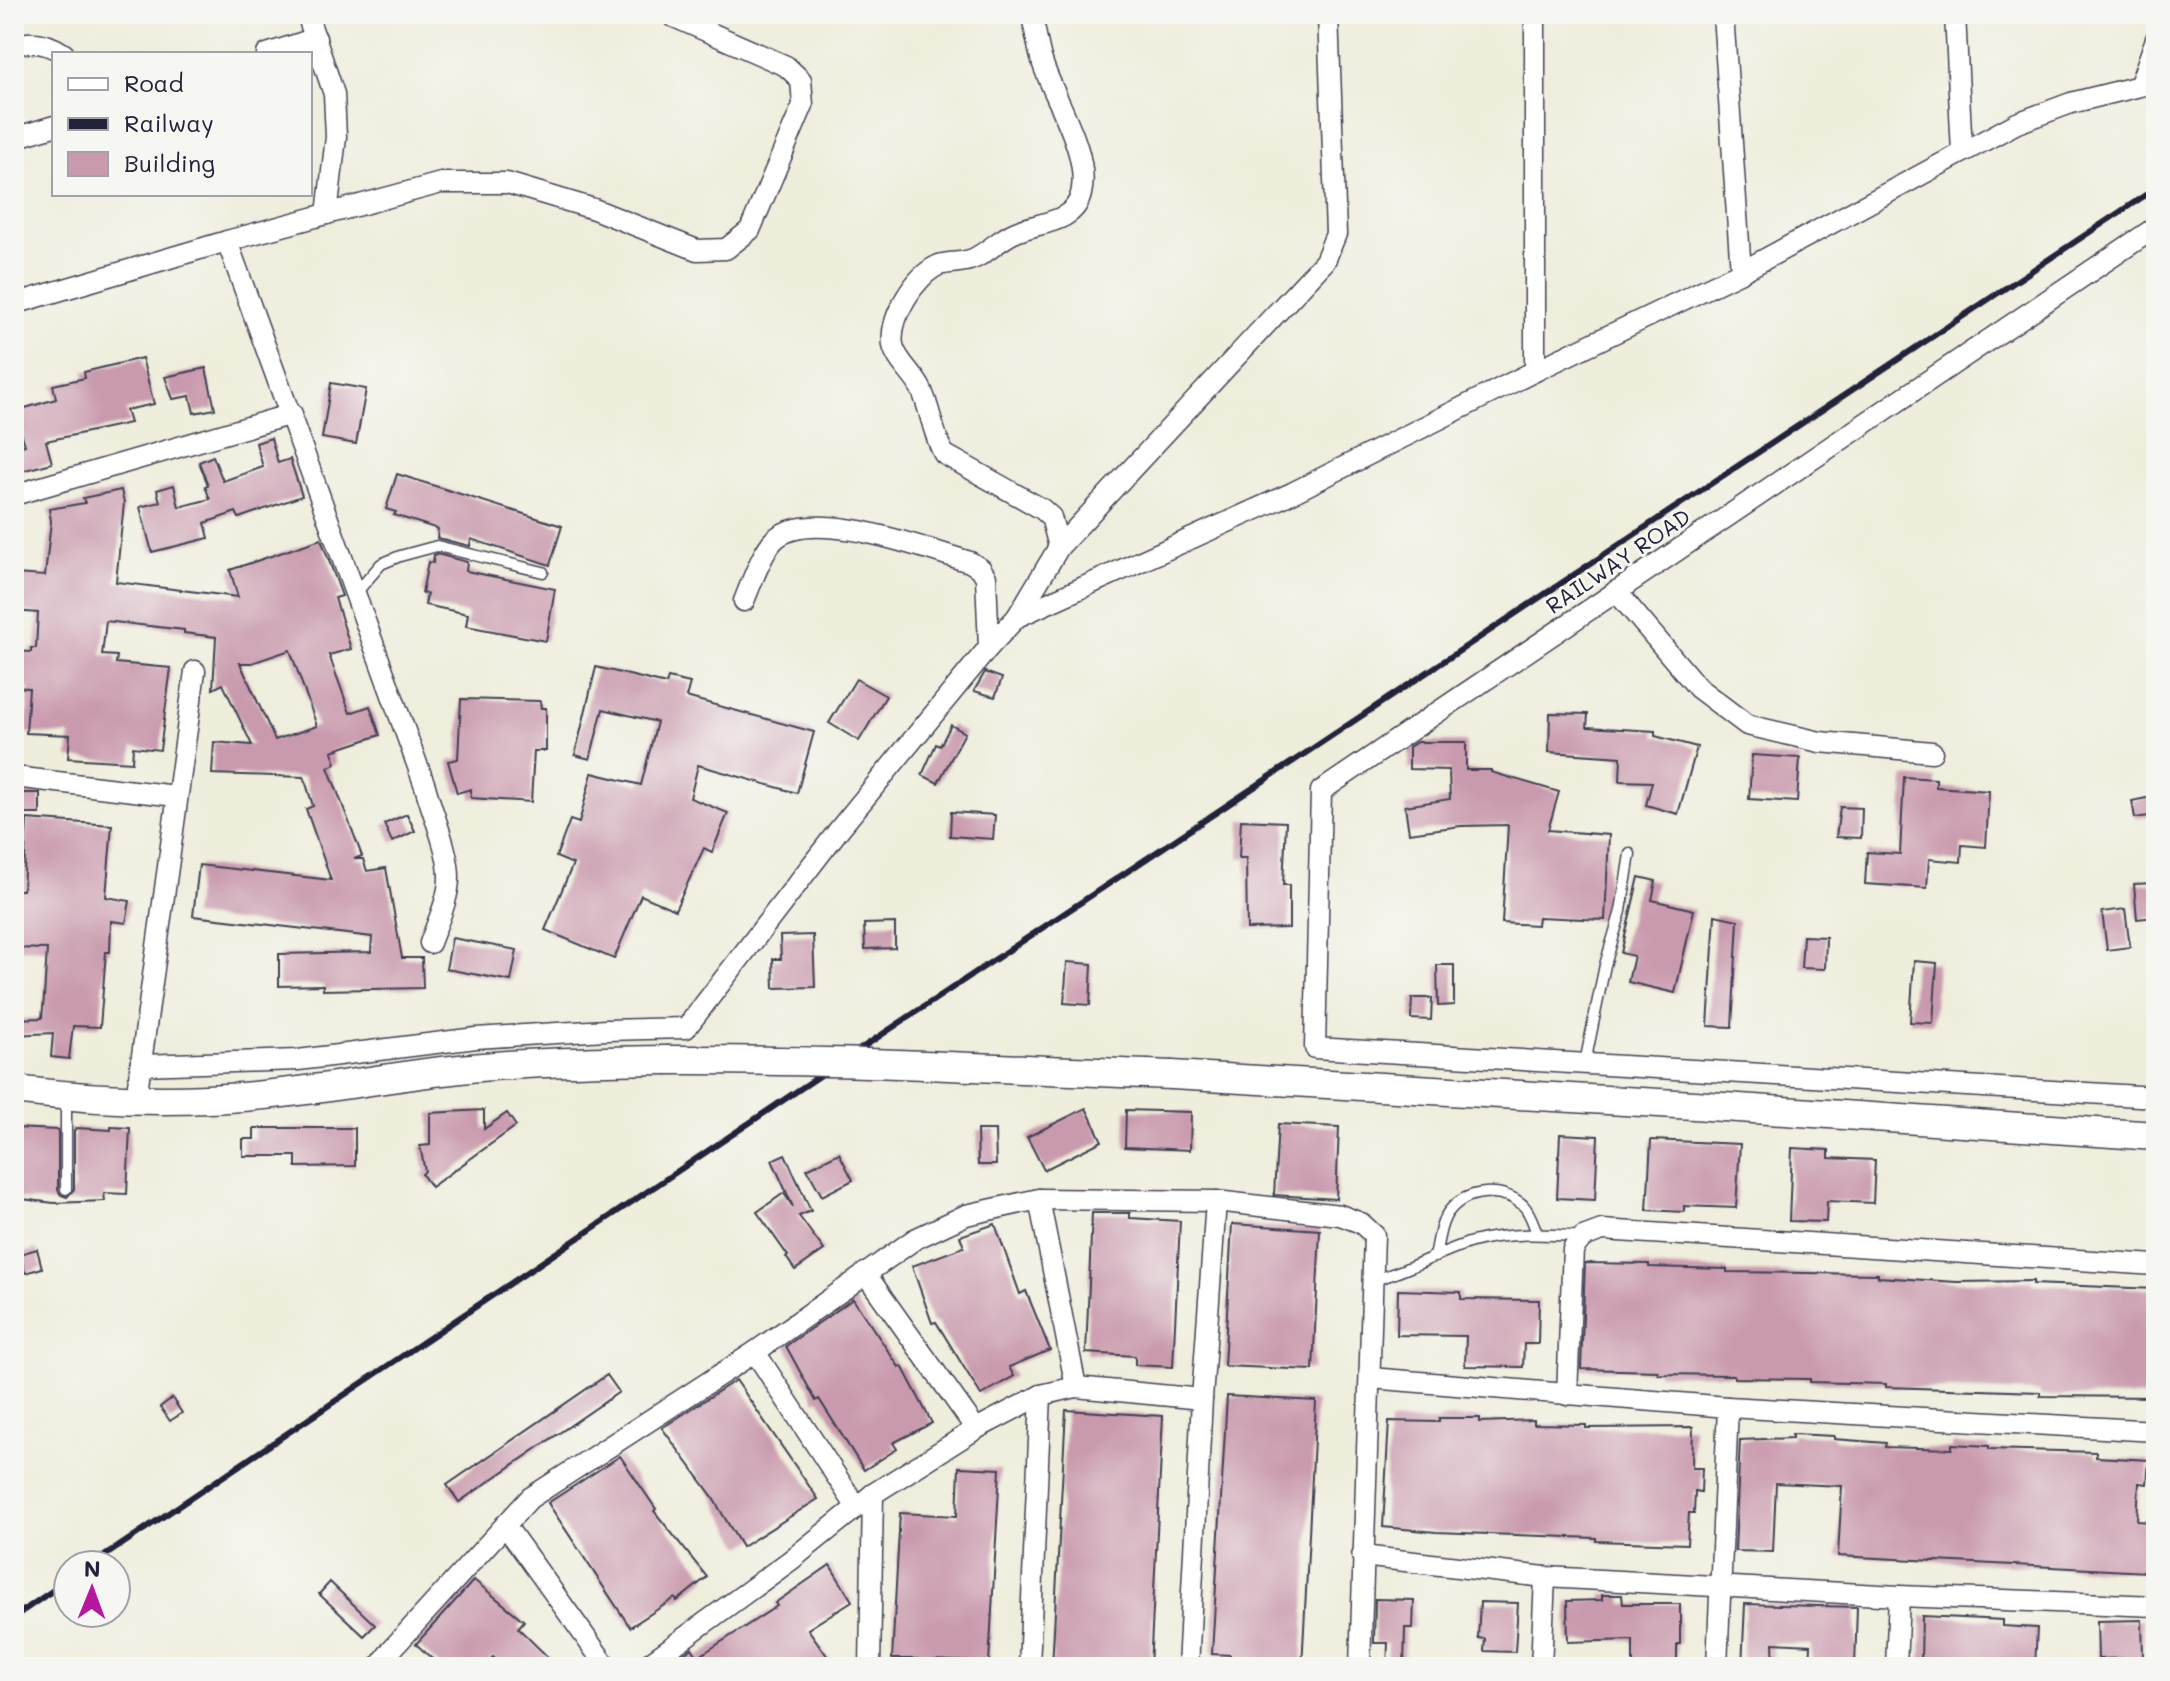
<svg xmlns="http://www.w3.org/2000/svg" width="2170" height="1681" viewBox="0 0 2170 1681" font-family="Mali,sans-serif">
<style>
.building{fill:#c99aad;fill-rule:evenodd}
.lines{fill:none;stroke-linecap:round;stroke-linejoin:round}
.service-casing{stroke:#414053;stroke-width:13}
.minor-casing{stroke:#414053;stroke-width:23}
.secondary-casing{stroke:#414053;stroke-width:31}
.service{stroke:#fff;stroke-width:10}
.minor{stroke:#fff;stroke-width:20}
.secondary{stroke:#fff;stroke-width:28}
.rail{stroke:#22223b;stroke-width:6}
.secondary-bridge-casing{stroke:#414053;stroke-width:31;stroke-linecap:butt}
.secondary-bridge{stroke:#fff;stroke-width:28}
.labels{text-anchor:middle;stroke-width:6;stroke-linejoin:round;paint-order:stroke}
.street-label{font-size:22px;fill:#22223b;stroke:#f6f6f2}
</style>
<rect width="100%" height="100%" fill="#f6f6f2"/>
<filter id="ink" filterUnits="userSpaceOnUse"><feTurbulence type="fractalNoise" baseFrequency=".0125" numOctaves="2"/><feDisplacementMap in="SourceGraphic" scale="16" xChannelSelector="R" yChannelSelector="G"/><feConvolveMatrix kernelMatrix="1 2 1 2 8 2 1 2 1" color-interpolation-filters="sRGB"/></filter>
<filter id="wash" filterUnits="userSpaceOnUse"><feTurbulence type="fractalNoise" baseFrequency=".006" numOctaves="4" result="noise"/><feDisplacementMap in="SourceGraphic" scale="32" xChannelSelector="R" yChannelSelector="G"/><feGaussianBlur stdDeviation="1.8" result="paint"/><feColorMatrix in="noise" values="0 0 0 0 0 0 0 0 0 0 0 0 0 0 0 0 0 1.4 0 .05"/><feComposite in="paint" operator="in"/></filter>
<g filter="url(#wash)">
<rect width="100%" height="100%" fill="#efeddb"/>
<g id="blocks">
<g class="building">
<polygon points="142,358 154,404 126,410 130,423 46,441 52,463 14,473 14,448 25,445 15,411 56,399 53,385 85,378 84,372"/>
<polygon points="206,368 215,409 194,413 190,396 173,399 165,377"/>
<polygon points="331,383 366,389 356,444 322,438"/>
<polygon points="271,438 278,463 290,459 302,496 239,518 236,512 205,523 209,538 152,552 140,507 160,502 157,490 174,485 179,507 210,499 205,486 208,485 199,462 213,456 223,481 263,467 256,443"/>
<polygon points="397,474 562,526 550,565 471,539 470,546 437,538 438,529 394,515 396,512 386,509"/>
<path d="M121 490 124 503 116 582 238 597 230 570 321 539 342 596 335 598 351 649 329 655 350 713 370 706 380 735 332 751 336 764 328 767 362 856 354 859H363L367 871 386 868 402 958H422L423 988 323 990V985L279 986V954L371 952 372 937 193 916 199 865 331 880 306 809 313 806 304 777 212 774 214 742 252 745 223 684 213 689 216 637 184 633V630L106 621 102 655 117 656 116 663 171 668 160 750 133 747 132 762 68 758 70 735 26 733 29 688 14 687V651L31 652V648H36L38 613 14 611V574L45 576 51 521 49 509 85 503 83 498ZM290 650 317 726 275 740 240 663H252Z"/>
<polygon points="437,554 467,562 466,571 555,589 546,641 466,626 468,614 425,605 427,594 422,593 428,562 433,563 434,555"/>
<polygon points="596,667 666,684 668,678 690,683 686,697 814,732 797,793 698,765 690,798 728,813 712,852 704,848 675,910 641,895 614,959 545,930 573,864 556,857 570,820 579,823 592,773 641,785 657,722 603,709 590,759 575,755"/>
<polygon points="985,672 1002,678 995,697 974,691"/>
<polygon points="856,679 886,696 859,741 829,723"/>
<polygon points="461,699 540,701 541,708 546,708 546,751 534,751 531,802 471,798 471,789 457,793 448,761 458,759"/>
<polygon points="1550,713 1588,714 1587,727 1655,731 1655,736 1697,747 1678,814 1646,805 1652,782 1620,781 1621,757 1549,752"/>
<polygon points="951,725 965,733 938,783 922,775 936,744 940,746"/>
<polygon points="1417,742 1466,742 1466,770 1491,770 1491,772 1559,792 1548,830 1609,835 1605,920 1538,917 1537,925 1502,923 1508,825 1461,826 1409,833 1405,806 1450,799 1449,770 1409,769 1409,747"/>
<polygon points="1752,755 1800,758 1797,802 1749,799"/>
<polygon points="1904,777 1936,779 1936,787 1989,791 1986,847 1962,845 1961,862 1929,859 1927,888 1865,884 1867,852 1900,854"/>
<rect x="14" y="793" width="26" height="21"/>
<polygon points="2156,796 2156,815 2135,818 2132,801"/>
<polygon points="1840,807 1862,808 1861,838 1836,837"/>
<polygon points="951,812 995,815 993,839 950,836"/>
<polygon points="407,814 415,831 392,842 384,824"/>
<polygon points="27,819 112,825 106,897 130,901 126,923 111,921 110,952 106,952 100,1027 73,1026 69,1059 51,1057 53,1033 14,1035 14,1019 42,1018 44,997 47,949 14,948 14,890 23,890"/>
<polygon points="1241,820 1286,822 1283,885 1289,885 1289,928 1247,929 1246,858 1239,858"/>
<polygon points="1639,877 1656,881 1652,900 1694,910 1675,993 1628,982 1634,956 1621,953"/>
<polygon points="2154,883 2156,917 2137,919 2134,884"/>
<polygon points="2125,909 2130,947 2107,950 2102,912"/>
<polygon points="1715,915 1738,920 1732,1027 1708,1026"/>
<polygon points="895,923 895,948 865,949 864,924"/>
<polygon points="813,935 815,987 774,988 773,959 781,959 780,936"/>
<polygon points="1803,936 1826,937 1825,969 1801,968"/>
<polygon points="452,938 517,950 511,981 446,969"/>
<polygon points="1914,961 1937,963 1933,1023 1910,1022"/>
<polygon points="1067,962 1092,964 1090,1005 1064,1003"/>
<polygon points="1437,965 1454,965 1454,1005 1438,1006"/>
<polygon points="1412,998 1432,998 1431,1020 1411,1019"/>
<polygon points="1086,1108 1102,1141 1044,1170 1027,1137"/>
<polygon points="484,1110 484,1129 507,1113 516,1126 431,1187 422,1174 425,1171 420,1146 430,1145 430,1113"/>
<polygon points="1126,1110 1191,1112 1190,1150 1125,1147"/>
<polygon points="1278,1124 1339,1127 1336,1199 1274,1195"/>
<polygon points="111,1127 130,1128 127,1194 104,1193 105,1201 54,1203 14,1198 14,1128 58,1130 58,1190 61,1195 67,1197 74,1189 74,1131 76,1128 111,1130"/>
<polygon points="254,1128 355,1128 355,1166 296,1167 296,1156 243,1156 243,1139 254,1139"/>
<polygon points="977,1130 995,1130 996,1165 978,1165"/>
<polygon points="1560,1134 1598,1136 1595,1200 1557,1198"/>
<polygon points="1651,1140 1740,1144 1736,1208 1684,1206 1684,1212 1647,1210"/>
<polygon points="1792,1148 1829,1150 1829,1158 1875,1160 1873,1203 1827,1201 1826,1222 1789,1221"/>
<polygon points="839,1153 853,1180 822,1196 807,1169"/>
<polygon points="785,1154 811,1211 799,1216 824,1250 795,1270 786,1257 788,1256 757,1212 784,1193 793,1207 772,1160"/>
<polygon points="1092,1213 1130,1213 1130,1218 1180,1221 1173,1367 1135,1365 1135,1356 1086,1353"/>
<polygon points="995,1224 1020,1294 1026,1291 1050,1350 1009,1367 1014,1376 981,1395 936,1322 932,1323 912,1266 964,1247 960,1236"/>
<polygon points="1232,1224 1320,1230 1313,1370 1224,1366"/>
<polygon points="37,1249 42,1268 25,1273 20,1254"/>
<polygon points="1585,1263 1649,1264 1649,1267 1727,1269 1727,1272 1878,1274 1878,1277 1957,1282 2033,1281 2033,1284 2156,1289 2156,1397 2040,1396 2040,1392 1886,1387 1886,1384 1810,1382 1810,1379 1734,1378 1734,1375 1658,1374 1658,1371 1581,1369"/>
<polygon points="1398,1290 1461,1292 1461,1299 1539,1300 1538,1344 1524,1344 1523,1367 1465,1366 1466,1336 1397,1335"/>
<polygon points="853,1299 899,1367 902,1366 932,1423 893,1443 897,1449 864,1470 819,1399 816,1401 786,1346"/>
<polygon points="607,1375 619,1392 459,1502 447,1485"/>
<polygon points="736,1380 818,1499 742,1547 710,1493 662,1428"/>
<polygon points="1227,1396 1316,1401 1302,1667 1230,1667 1230,1655 1212,1654"/>
<polygon points="172,1398 182,1413 170,1421 160,1407"/>
<polygon points="1066,1410 1163,1416 1150,1667 1052,1667"/>
<polygon points="1439,1418 1480,1418 1480,1422 1534,1420 1534,1424 1586,1425 1586,1428 1693,1427 1692,1468 1702,1468 1701,1492 1695,1491 1694,1513 1689,1513 1687,1544 1596,1541 1596,1538 1436,1532 1383,1527 1389,1421 1439,1422"/>
<polygon points="1792,1434 1834,1436 1834,1439 1886,1443 1885,1447 1952,1449 1952,1444 1989,1446 1989,1449 2096,1452 2096,1457 2149,1460 2147,1484 2139,1483 2137,1521 2150,1522 2147,1572 1838,1556 1842,1486 1776,1483 1773,1552 1735,1551 1740,1440 1792,1438"/>
<polygon points="620,1456 656,1509 654,1511 707,1577 677,1601 675,1598 630,1627 548,1503"/>
<polygon points="959,1467 1000,1469 989,1663 935,1660 935,1667 917,1667 917,1659 892,1659 900,1513 957,1516"/>
<polygon points="830,1565 852,1601 808,1629 835,1667 667,1667 692,1648 698,1657 777,1606 775,1603"/>
<polygon points="474,1580 524,1621 518,1628 558,1667 503,1667 493,1657 483,1667 441,1667 416,1644"/>
<polygon points="330,1582 375,1625 364,1636 319,1594"/>
<polygon points="1602,1595 1622,1595 1623,1604 1680,1604 1680,1644 1677,1644 1677,1667 1633,1667 1633,1640 1568,1642 1567,1601 1602,1600"/>
<polygon points="1375,1599 1414,1600 1413,1628 1405,1628 1404,1667 1387,1667 1388,1643 1374,1643"/>
<polygon points="1480,1602 1518,1603 1515,1652 1484,1651 1485,1639 1478,1638"/>
<polygon points="1745,1604 1857,1607 1855,1667 1810,1667 1811,1645 1773,1643 1774,1667 1742,1667"/>
<polygon points="1922,1616 2003,1620 2003,1626 2037,1628 2035,1667 1921,1660"/>
<polygon points="2142,1620 2143,1658 2098,1659 2097,1621"/>
</g>
</g>
</g>
<g filter="url(#ink)">
<use href="#blocks" fill-opacity="0" stroke="#414053" stroke-width="2"/>
<g class="lines">
<g class="service-casing">
<g id="service">
<polyline points="356,593 381,564 400,556 437,546 543,572"/>
<polyline points="1585,1063 1605,965 1621,911 1630,854"/>
<polyline points="66,1098 66,1189"/>
<path d="M1435 1257C1438 1243 1440 1221 1450 1210 1468 1189 1502 1187 1523 1205 1530 1212 1533 1223 1537 1233"/>
<path d="M1373 1280C1409 1271 1438 1252 1472 1242 1510 1232 1545 1234 1583 1237"/>
</g>
</g>
<g class="minor-casing">
<g id="minor">
<polyline points="307,14 334,94 336,137 327,214"/>
<path d="M1031 14C1036 30 1037 46 1042 61 1054 100 1091 153 1081 194 1074 224 1038 222 1016 232 1001 238 989 251 975 258 964 264 951 261 939 265 915 275 889 318 893 345 896 361 916 376 922 391 931 412 933 434 944 454L1042 509 1051 517 1059 547"/>
<polyline points="1535,14 1535,371"/>
<polyline points="1723,14 1741,272"/>
<polyline points="1955,14 1962,152"/>
<path d="M14 45C33 40 48 43 64 54"/>
<polyline points="267,54 316,38"/>
<polyline points="2140,84 2156,39"/>
<polyline points="14,138 54,126"/>
<polyline points="2156,227 1321,791 1315,1048 2156,1097"/>
<path d="M227 241 425 786C432 813 449 850 449 877 449 899 437 923 430 943"/>
<polyline points="14,304 227,241 441,183 507,183 594,209 697,250 726,249 750,230 803,105 801,80 786,66 672,16"/>
<polyline points="14,495 292,414"/>
<polyline points="1616,591 1698,688 1747,725 1820,742 1932,752"/>
<path d="M744 601C751 584 762 552 774 540 810 505 925 549 970 562L981 569 986 577 989 647"/>
<polyline points="1017,617 1059,547 1325,261 1336,234 1328,14"/>
<polyline points="14,777 176,796"/>
<polyline points="140,1065 298,1060 476,1038 606,1030 686,1028 841,827 989,647 1017,617 1292,493 1535,371 1741,272 2017,123 2071,103 2156,82"/>
<polyline points="136,1099 195,671"/>
<polyline points="1039,1199 1076,1387"/>
<polyline points="865,1273 976,1429"/>
<polyline points="755,1352 856,1506"/>
<polyline points="1370,1378 1728,1407 2156,1431"/>
<polyline points="1567,1395 1573,1249 1583,1237 1602,1230 2156,1265"/>
<polyline points="505,1525 607,1667"/>
<polyline points="1362,1556 1545,1577 1899,1596 2156,1606"/>
<polyline points="379,1667 392,1649 530,1498 755,1352 915,1239 966,1215 1039,1199 1216,1201 1340,1215 1361,1223 1374,1235 1360,1667"/>
<polyline points="644,1667 791,1560 873,1494 976,1429 1041,1395 1076,1387 1202,1399"/>
<polyline points="870,1667 873,1494"/>
<polyline points="1029,1667 1041,1395"/>
<polyline points="1188,1667 1202,1399 1216,1201"/>
<polyline points="1541,1667 1545,1577"/>
<polyline points="1717,1667 1728,1407"/>
<polyline points="1896,1667 1899,1596"/>
</g>
</g>
<g class="secondary-casing">
<g id="secondary">
<polyline points="1172,1075 1694,1105 2156,1136"/>
<path d="M14 1090C78 1098 143 1102 207 1099 292 1096 376 1078 460 1069 528 1062 597 1061 666 1060"/>
</g>
</g>
<use href="#service" class="service"/>
<use href="#minor" class="minor"/>
<use href="#secondary" class="secondary"/>
<g class="rail">
<polyline points="91,1565 794,1093 2156,188"/>
<polyline points="14,1617 68,1580"/>
</g>
<g class="secondary-bridge-casing">
<path id="secondary-bridge" d="M666 1060C835 1059 1003 1069 1172 1075"/>
</g>
<use href="#secondary-bridge" class="secondary-bridge"/>
</g>
</g>
<g class="labels">
<g class="street-label">
<text transform="translate(1618 561) rotate(-34)" y="8">RAILWAY ROAD</text>
</g>
</g>
<rect width="2170" height="1681" fill="none" stroke="#f6f6f2" stroke-width="48"/>
<rect x="52" y="52" width="260" height="144" fill="#f6f6f2" stroke="#a1a1a9" stroke-width="2"/>
<rect x="68" y="78" width="40" height="12" fill="#ffffff" stroke="#a1a1a9" stroke-width="2"/>
<text x="124" y="92" font-size="24" fill="#22223b">Road</text>
<rect x="68" y="118" width="40" height="12" fill="#22223b" stroke="#a1a1a9" stroke-width="2"/>
<text x="124" y="132" font-size="24" fill="#22223b">Railway</text>
<rect x="68" y="152" width="40" height="24" fill="#c99aad" stroke="#a1a1a9" stroke-width="2"/>
<text x="124" y="172" font-size="24" fill="#22223b">Building</text>
<g transform="translate(92 1589) rotate(1)"><circle r="38" fill="#f6f6f2" stroke="#a1a1a9" stroke-width="2"/>
<path d="M0-6L14 30L0 20L-14 30Z" fill="#b5179e"/>
<text y="-12" font-size="22" font-weight="bold" text-anchor="middle" fill="#22223b">N</text>
</g>
</svg>
